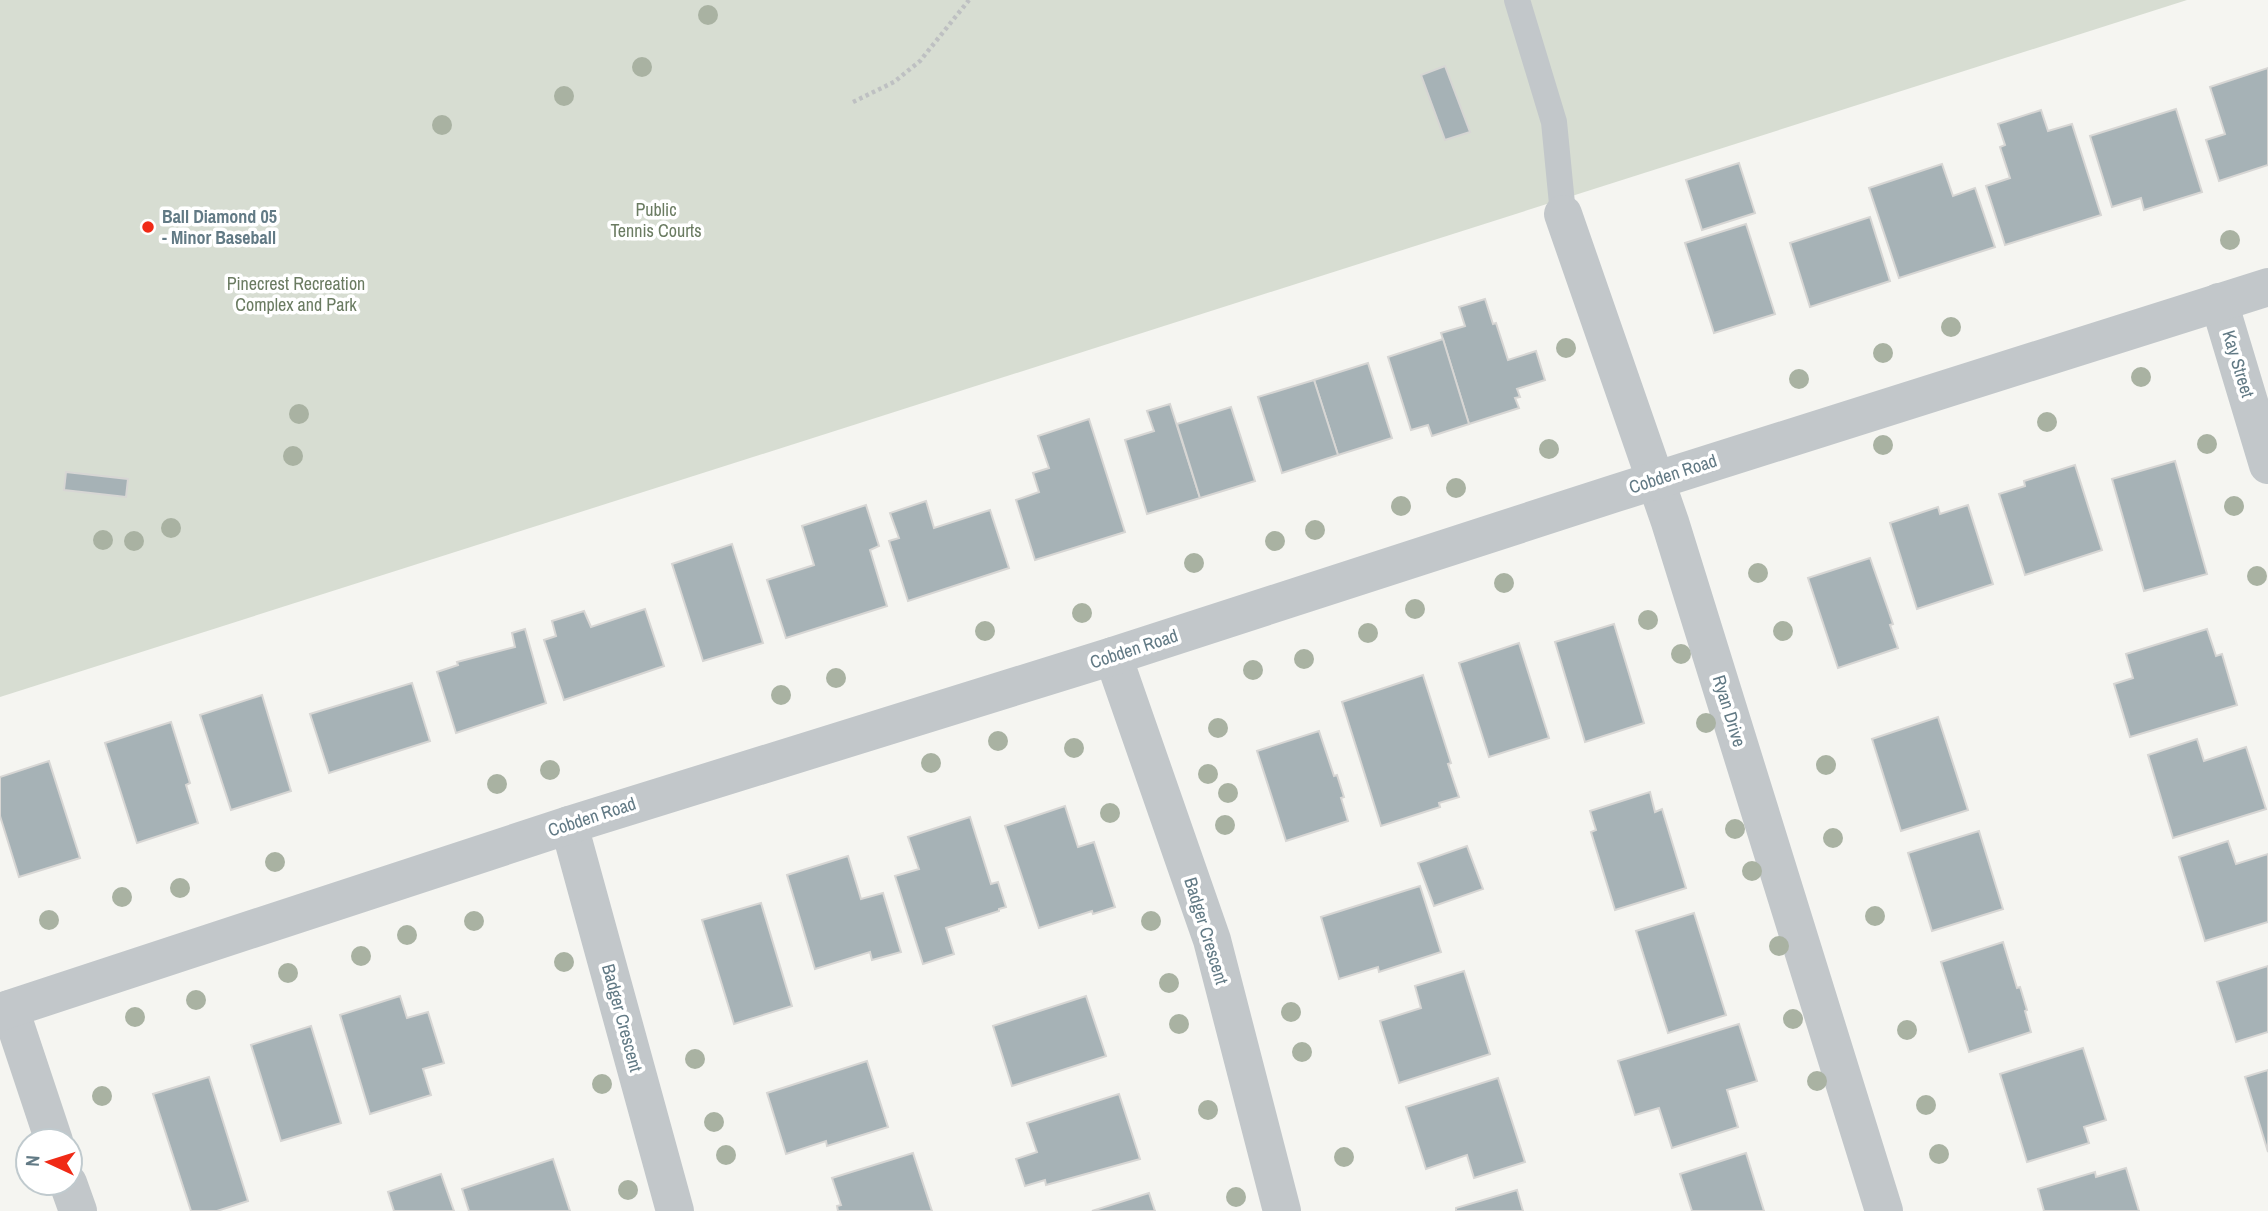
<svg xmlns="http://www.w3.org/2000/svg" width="2268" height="1211" viewBox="0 0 2268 1211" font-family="'Archivo Narrow',sans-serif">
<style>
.green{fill:#d7ddd2}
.building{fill:#a6b2b6;stroke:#d7d6d4;stroke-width:2}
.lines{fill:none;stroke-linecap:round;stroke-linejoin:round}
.path{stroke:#bec0c2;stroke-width:4.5;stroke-dasharray:3.5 3.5;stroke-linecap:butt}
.service{stroke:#c2c7ca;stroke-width:26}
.minor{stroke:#c2c7ca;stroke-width:38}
.tertiary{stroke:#c2c7ca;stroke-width:38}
.tree{fill:#a9b2a2}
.poi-dot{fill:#f02a16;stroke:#fff;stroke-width:2.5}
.labels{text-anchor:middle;stroke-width:7;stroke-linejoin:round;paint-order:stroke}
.park-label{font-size:18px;fill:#6a7b61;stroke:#fff}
.poi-label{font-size:18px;font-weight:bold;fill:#627a85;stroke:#fff;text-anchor:start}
.street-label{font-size:18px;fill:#627a85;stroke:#fff}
</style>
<rect width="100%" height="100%" fill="#f5f5f1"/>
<polygon class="green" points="0,0 2187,0 0,697"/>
<g class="building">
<polygon points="1445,66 1470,132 1445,140 1421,75"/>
<polygon points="2268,68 2268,165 2219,181 2206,140 2225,134 2210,87"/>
<polygon points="2176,109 2202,192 2144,210 2141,198 2112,207 2090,136"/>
<polygon points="2041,110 2048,131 2072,124 2101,215 2005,245 1986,186 2010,178 2000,147 2005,145 1998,124"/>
<polygon points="1739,163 1755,213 1702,230 1686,180"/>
<polygon points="1942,164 1953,196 1975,188 1995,247 1899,278 1869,188"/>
<polygon points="1870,217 1890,281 1810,307 1790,243"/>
<polygon points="1746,224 1775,314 1714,333 1685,243"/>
<polygon points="1485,299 1493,324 1496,323 1508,360 1536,351 1545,380 1517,389 1520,397 1515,398 1519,408 1469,424 1441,333 1465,326 1459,307"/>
<polygon points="1443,339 1469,424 1432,436 1428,425 1411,430 1388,357"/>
<polygon points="1368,363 1392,438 1338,455 1314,380"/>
<polygon points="1314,380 1338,455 1282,473 1258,397"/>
<polygon points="1170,404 1200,498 1147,514 1125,440 1154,431 1147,411"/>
<polygon points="1231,407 1255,481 1200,498 1177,424"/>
<polygon points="1089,419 1125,532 1035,560 1016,500 1039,492 1033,473 1049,468 1038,436"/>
<polygon points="2175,461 2207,574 2144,591 2112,479"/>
<polygon points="2075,465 2102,550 2025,575 1999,494 2025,486 2024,481"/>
<polygon points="66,472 128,479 126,497 64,490"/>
<polygon points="926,501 934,528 990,510 1009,568 908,601 889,541 899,538 890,513"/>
<polygon points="866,505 879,546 870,550 887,606 786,638 767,580 814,565 802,526"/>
<polygon points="1968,505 1993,584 1917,609 1890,523 1938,507 1940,514"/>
<polygon points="732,544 763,643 703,661 672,564"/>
<polygon points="1870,558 1893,624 1890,625 1898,648 1838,668 1808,578"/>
<polygon points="645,609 664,666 564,700 544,640 556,636 552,621 584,611 591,627"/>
<polygon points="1614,624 1644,723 1585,742 1555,642"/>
<polygon points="525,629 546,703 456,733 437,672 458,665 457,662 515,647 512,633"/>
<polygon points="2207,629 2216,656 2222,654 2237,705 2130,737 2114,684 2133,678 2126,654"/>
<polygon points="1519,643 1549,738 1489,757 1459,663"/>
<polygon points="1423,675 1451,763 1448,764 1459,797 1439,803 1440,807 1381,826 1342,702"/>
<polygon points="412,683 430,741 329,773 310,714"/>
<polygon points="262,695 291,791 231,810 200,715"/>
<polygon points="1938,717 1968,810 1901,831 1872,739"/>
<polygon points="171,722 190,783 186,785 198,823 137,843 105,743"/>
<polygon points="1319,731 1334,776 1337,775 1344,797 1341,798 1348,821 1286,841 1257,751"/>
<polygon points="2197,739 2204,761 2246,747 2266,809 2173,838 2148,755"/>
<polygon points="49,761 80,858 19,877 0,816 0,777"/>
<polygon points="1650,792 1655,812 1662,809 1686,888 1615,910 1591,832 1596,830 1590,811"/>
<polygon points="1065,806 1078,847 1094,842 1115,907 1093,914 1092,911 1039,928 1005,826"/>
<polygon points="970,817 991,884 998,882 1006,907 999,909 999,911 946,928 954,954 923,964 895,876 919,869 908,837"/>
<polygon points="1979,831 2003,909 1932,931 1908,853"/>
<polygon points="2228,841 2236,864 2268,854 2268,922 2205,941 2179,857"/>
<polygon points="1467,846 1483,889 1434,906 1418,863"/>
<polygon points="848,856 861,899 883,893 901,952 872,960 870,952 815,969 787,875"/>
<polygon points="1420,886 1441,952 1379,972 1378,967 1339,979 1321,917"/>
<polygon points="761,903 792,1006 734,1024 702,920"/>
<polygon points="1694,913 1726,1015 1668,1033 1636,931"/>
<polygon points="2003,942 2017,988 2020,987 2027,1010 2025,1011 2031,1032 1969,1052 1941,962"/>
<polygon points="2268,966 2268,1032 2236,1042 2217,982"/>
<polygon points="1464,971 1490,1054 1399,1083 1380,1021 1421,1008 1415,986"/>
<polygon points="400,996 407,1018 428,1012 444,1063 423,1069 431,1095 370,1114 340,1015"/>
<polygon points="1086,996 1106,1056 1012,1086 993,1026"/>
<polygon points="1739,1024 1757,1081 1727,1090 1738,1127 1672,1148 1659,1108 1635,1115 1618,1061"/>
<polygon points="311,1026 341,1123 281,1141 251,1045"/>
<polygon points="2083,1048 2106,1120 2084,1127 2089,1143 2027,1162 2000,1074"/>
<polygon points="867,1061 888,1127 827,1146 826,1141 786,1154 767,1093"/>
<polygon points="2268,1070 2268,1152 2245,1077"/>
<polygon points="209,1077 248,1201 217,1211 191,1211 153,1094"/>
<polygon points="1498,1078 1525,1162 1474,1178 1467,1155 1426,1169 1406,1107"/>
<polygon points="1119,1094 1140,1159 1046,1185 1045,1180 1025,1186 1016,1159 1037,1152 1027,1123"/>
<polygon points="913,1153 932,1211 838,1211 837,1206 841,1205 832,1178"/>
<polygon points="1746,1153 1764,1211 1692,1211 1680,1174"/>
<polygon points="553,1159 570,1211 469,1211 462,1189"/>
<polygon points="2126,1168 2139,1211 2044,1211 2038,1189 2095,1172 2096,1177"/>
<polygon points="441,1174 454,1211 394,1211 388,1192"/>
<polygon points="1517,1190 1523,1211 1456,1211 1456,1208"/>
<polygon points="1149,1193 1155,1211 1092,1211"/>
</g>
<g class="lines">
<polyline class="path" points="853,102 894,82 920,61 969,0"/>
<polyline class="service" points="1517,0 1554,122 1563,214"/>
<g class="minor">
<polyline points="1563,214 1670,522 1884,1211"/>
<polyline points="2219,302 2268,465"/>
<polyline points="1113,656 1212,940 1282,1211"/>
<polyline points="569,825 675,1211"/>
<polyline points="10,1009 54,1141"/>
<polyline points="68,1183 78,1211"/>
</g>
<polyline class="tertiary" points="0,1012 569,825 1113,656 1616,493 2268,287"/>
</g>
<g class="tree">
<circle cx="708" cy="15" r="10"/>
<circle cx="642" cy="67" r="10"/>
<circle cx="564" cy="96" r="10"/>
<circle cx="442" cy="125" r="10"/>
<circle cx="2230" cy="240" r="10"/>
<circle cx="1951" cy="327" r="10"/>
<circle cx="1566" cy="348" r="10"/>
<circle cx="1883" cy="353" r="10"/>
<circle cx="2141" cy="377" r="10"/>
<circle cx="1799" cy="379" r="10"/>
<circle cx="299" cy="414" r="10"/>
<circle cx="2047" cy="422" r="10"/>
<circle cx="2207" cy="444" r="10"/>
<circle cx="1883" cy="445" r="10"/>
<circle cx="1549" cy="449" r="10"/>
<circle cx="293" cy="456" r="10"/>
<circle cx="1456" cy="488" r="10"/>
<circle cx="1401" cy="506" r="10"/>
<circle cx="2234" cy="506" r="10"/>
<circle cx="171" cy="528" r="10"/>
<circle cx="1315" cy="530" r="10"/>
<circle cx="103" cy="540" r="10"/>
<circle cx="134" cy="541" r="10"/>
<circle cx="1275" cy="541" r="10"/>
<circle cx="1194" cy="563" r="10"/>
<circle cx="1758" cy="573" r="10"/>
<circle cx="2257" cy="576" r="10"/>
<circle cx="1504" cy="583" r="10"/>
<circle cx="1415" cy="609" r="10"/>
<circle cx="1082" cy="613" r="10"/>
<circle cx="1648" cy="620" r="10"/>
<circle cx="985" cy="631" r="10"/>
<circle cx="1783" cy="631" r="10"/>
<circle cx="1368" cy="633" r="10"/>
<circle cx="1681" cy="654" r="10"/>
<circle cx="1304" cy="659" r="10"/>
<circle cx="1253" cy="670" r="10"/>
<circle cx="836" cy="678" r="10"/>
<circle cx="781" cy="695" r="10"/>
<circle cx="1706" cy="723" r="10"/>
<circle cx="1218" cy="728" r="10"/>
<circle cx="998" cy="741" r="10"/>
<circle cx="1074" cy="748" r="10"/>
<circle cx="931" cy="763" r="10"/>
<circle cx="1826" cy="765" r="10"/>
<circle cx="550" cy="770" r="10"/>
<circle cx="1208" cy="774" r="10"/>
<circle cx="497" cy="784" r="10"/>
<circle cx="1228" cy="793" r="10"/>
<circle cx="1110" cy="813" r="10"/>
<circle cx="1225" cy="825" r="10"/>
<circle cx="1735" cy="829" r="10"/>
<circle cx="1833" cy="838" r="10"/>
<circle cx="275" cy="862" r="10"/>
<circle cx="1752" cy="871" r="10"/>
<circle cx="180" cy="888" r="10"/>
<circle cx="122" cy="897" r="10"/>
<circle cx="1875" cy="916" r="10"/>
<circle cx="49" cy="920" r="10"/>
<circle cx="474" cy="921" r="10"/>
<circle cx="1151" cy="921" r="10"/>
<circle cx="407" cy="935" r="10"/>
<circle cx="1779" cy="946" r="10"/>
<circle cx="361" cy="956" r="10"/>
<circle cx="564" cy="962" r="10"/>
<circle cx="288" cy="973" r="10"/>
<circle cx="1169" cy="983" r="10"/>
<circle cx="196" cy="1000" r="10"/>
<circle cx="1291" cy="1012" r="10"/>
<circle cx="135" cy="1017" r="10"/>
<circle cx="1793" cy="1019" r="10"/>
<circle cx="1179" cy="1024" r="10"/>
<circle cx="1907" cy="1030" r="10"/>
<circle cx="1302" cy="1052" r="10"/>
<circle cx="695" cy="1059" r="10"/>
<circle cx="1817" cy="1081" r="10"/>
<circle cx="602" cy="1084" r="10"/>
<circle cx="102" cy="1096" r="10"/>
<circle cx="1926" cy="1105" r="10"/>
<circle cx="1208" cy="1110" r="10"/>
<circle cx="714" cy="1122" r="10"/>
<circle cx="1939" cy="1154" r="10"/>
<circle cx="726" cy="1155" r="10"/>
<circle cx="1344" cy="1157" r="10"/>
<circle cx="628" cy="1190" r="10"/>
<circle cx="1236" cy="1197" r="10"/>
</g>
<circle class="poi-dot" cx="148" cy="227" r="7"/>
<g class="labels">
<g class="park-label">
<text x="656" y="216">Public<tspan x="656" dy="21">Tennis Courts</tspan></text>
<text x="296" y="290">Pinecrest Recreation<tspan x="296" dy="21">Complex and Park</tspan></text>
</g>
<g class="poi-label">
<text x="162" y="223">Ball Diamond 05<tspan x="162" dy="21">- Minor Baseball</tspan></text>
</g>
<g class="street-label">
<text transform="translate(2238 364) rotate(73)" y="6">Kay Street</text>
<text transform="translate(1673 474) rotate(-18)" y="6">Cobden Road</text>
<text transform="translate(1134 649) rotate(-18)" y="6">Cobden Road</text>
<text transform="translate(1729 711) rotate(73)" y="6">Ryan Drive</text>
<text transform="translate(592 817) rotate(-18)" y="6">Cobden Road</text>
<text transform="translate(1206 931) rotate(73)" y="6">Badger Crescent</text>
<text transform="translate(622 1018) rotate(75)" y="6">Badger Crescent</text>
</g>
</g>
<g transform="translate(49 1162) rotate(274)"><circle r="33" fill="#ffffff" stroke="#c0cace" stroke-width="2"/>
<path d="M0-5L12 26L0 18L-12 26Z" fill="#f02a16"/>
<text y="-10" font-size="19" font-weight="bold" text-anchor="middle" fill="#627a85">N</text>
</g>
</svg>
